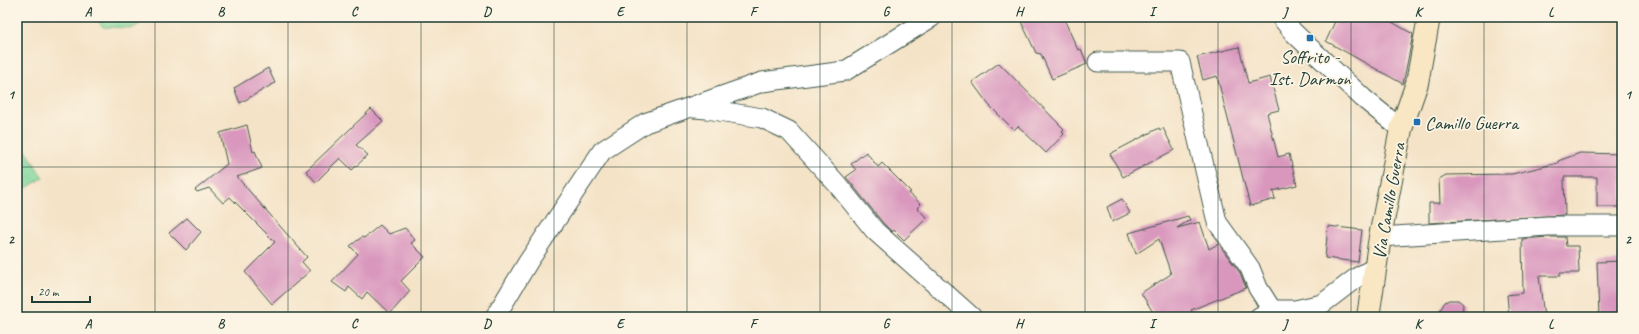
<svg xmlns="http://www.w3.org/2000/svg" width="1639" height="334" viewBox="0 0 1639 334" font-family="Caveat,sans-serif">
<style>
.green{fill:#80d69a;stroke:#508a67}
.building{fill:#d997be}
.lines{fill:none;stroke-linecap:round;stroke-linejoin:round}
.street-casing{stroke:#3f564a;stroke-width:21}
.secondary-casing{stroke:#3f564a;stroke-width:24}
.street{stroke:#fff;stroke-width:19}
.secondary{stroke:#f9e7c3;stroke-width:22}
.grid{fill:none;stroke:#1f3d34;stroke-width:1;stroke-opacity:0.55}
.poi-dot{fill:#1f6fb2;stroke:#fcf5e5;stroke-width:1.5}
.labels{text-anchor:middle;stroke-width:3.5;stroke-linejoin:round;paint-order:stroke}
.poi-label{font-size:19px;fill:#1f3d34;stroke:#fcf5e5}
.street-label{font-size:19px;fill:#1f3d34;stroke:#fcf5e5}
.neatline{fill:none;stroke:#1f3d34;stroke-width:1.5}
.grid-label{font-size:13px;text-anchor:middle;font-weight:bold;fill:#1f3d34}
</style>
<rect width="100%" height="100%" fill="#fcf5e5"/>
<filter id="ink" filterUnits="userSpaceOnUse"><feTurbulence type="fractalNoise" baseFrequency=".025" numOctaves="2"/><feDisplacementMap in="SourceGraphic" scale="8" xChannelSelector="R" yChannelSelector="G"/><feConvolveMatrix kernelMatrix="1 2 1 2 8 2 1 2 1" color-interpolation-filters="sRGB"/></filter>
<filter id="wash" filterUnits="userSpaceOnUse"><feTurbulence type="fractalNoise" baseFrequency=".012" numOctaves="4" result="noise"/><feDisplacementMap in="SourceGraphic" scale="16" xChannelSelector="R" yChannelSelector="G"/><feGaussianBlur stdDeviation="0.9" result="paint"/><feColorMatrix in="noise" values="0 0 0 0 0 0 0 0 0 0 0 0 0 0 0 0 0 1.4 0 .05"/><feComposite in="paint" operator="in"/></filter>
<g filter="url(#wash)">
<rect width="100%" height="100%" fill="#f4e3c7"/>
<g class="green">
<polygon points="95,17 151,17 133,28 103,27"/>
<polygon points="17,136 43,178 21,191 17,191"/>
</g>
<g id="blocks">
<g class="building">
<polygon points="1019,17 1063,17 1078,50 1081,49 1087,64 1052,79 1041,54 1036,53"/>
<polygon points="1337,17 1383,17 1413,34 1403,84 1326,41"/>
<polygon points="1239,47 1248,83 1270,77 1279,110 1267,113 1278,157 1289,154 1297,185 1273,191 1275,199 1250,206 1217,76 1203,80 1197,57"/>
<polygon points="999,63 1064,129 1062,131 1064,134 1046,153 1018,126 1014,130 988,104 972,82"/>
<polygon points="268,68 275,83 240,103 234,88"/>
<polygon points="371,109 383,121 356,145 368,155 352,170 340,158 316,182 306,171"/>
<polygon points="247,125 253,152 255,151 262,168 237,177 307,257 302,262 310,271 272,304 245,272 275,242 230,197 223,203 209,188 197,192 195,190 227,164 220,133"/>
<polygon points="1159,128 1160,130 1163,128 1174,150 1123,177 1110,154"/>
<polygon points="866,152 878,167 882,163 911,192 909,193 921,204 917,208 927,218 904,240 894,230 892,232 883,223 846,177 856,170 851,164"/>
<polygon points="1580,153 1622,154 1622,207 1597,207 1597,177 1564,177 1565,215 1429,223 1429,203 1440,203 1439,179 1446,175 1512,174 1558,163 1558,161"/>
<polygon points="1122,199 1130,213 1112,222 1107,207"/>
<polygon points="1188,216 1190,220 1177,228 1200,222 1209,249 1218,244 1220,246 1240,273 1246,288 1191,310 1195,317 1156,317 1141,293 1171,274 1159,239 1136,254 1129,233"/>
<polygon points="187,218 201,232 186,250 169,233"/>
<polygon points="380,225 389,234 405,228 415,240 411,243 425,257 401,281 410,291 390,314 367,292 362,299 349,287 346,292 332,282 358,254 350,246 362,237 364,238"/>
<polygon points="1328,226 1362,230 1358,262 1325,258"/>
<polygon points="1548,237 1565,237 1566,246 1578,246 1579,273 1560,273 1560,276 1539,276 1544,317 1509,317 1507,295 1523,293 1522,239"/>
<polygon points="1622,261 1622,317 1599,316 1597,262"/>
<polygon points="1449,300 1458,300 1463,304 1462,317 1436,317 1445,302"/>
</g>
</g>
</g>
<g filter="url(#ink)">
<use href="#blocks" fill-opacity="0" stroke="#3f564a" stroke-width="1"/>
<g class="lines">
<g class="street-casing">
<g id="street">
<polyline points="1281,17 1293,32 1363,98 1401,129"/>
<polyline points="1098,62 1180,62 1217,222 1250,268 1258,288 1272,310"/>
<polyline points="694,108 707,109 762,118 789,131 837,184 875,231 972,317"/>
<polyline points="1380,237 1548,226 1622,226"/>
<polyline points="495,317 528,262 602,151 645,123 762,82 845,71 932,17"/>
<polyline points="1259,317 1272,310 1295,310 1322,304 1356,278 1376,267"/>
</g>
</g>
<g class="secondary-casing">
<polyline id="secondary" points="1368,317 1380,237 1401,129 1417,83 1429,17"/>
</g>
<use href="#street" class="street"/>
<use href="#secondary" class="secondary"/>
</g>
</g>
<path class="grid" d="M155 17V317M288 17V317M421 17V317M554 17V317M687 17V317M820 17V317M952 17V317M1085 17V317M1218 17V317M1351 17V317M1484 17V317M17 167H1622"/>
<g class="poi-dot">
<rect x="1306" y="34" width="8" height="8" rx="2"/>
<rect x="1413" y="118" width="8" height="8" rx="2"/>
</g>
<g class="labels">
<g class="poi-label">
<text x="1310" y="63">Soffrito -<tspan x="1310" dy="22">Ist. Darmon</tspan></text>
<text x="1425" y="129" text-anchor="start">Camillo Guerra</text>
</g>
<g class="street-label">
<text transform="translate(1388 201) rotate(-80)" y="7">Via Camillo Guerra</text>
</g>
</g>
<rect width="1639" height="334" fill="none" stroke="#fcf5e5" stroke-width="44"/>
<path d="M32 296v6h58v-6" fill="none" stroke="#1f3d34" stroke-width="2"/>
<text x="38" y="296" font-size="12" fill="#1f3d34" stroke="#fcf5e5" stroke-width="3" paint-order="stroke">20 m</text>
<rect x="22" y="22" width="1595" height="290" class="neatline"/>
<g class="grid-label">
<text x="88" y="16">A</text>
<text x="221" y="16">B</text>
<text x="354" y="16">C</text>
<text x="487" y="16">D</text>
<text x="620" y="16">E</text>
<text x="753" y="16">F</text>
<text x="886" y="16">G</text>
<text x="1019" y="16">H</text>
<text x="1152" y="16">I</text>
<text x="1285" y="16">J</text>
<text x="1418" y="16">K</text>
<text x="1551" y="16">L</text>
<text x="11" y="99">1</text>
<text x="1628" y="99">1</text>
<text x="11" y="244">2</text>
<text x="1628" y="244">2</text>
<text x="88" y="328">A</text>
<text x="221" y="328">B</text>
<text x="354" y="328">C</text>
<text x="487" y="328">D</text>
<text x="620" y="328">E</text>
<text x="753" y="328">F</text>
<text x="886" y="328">G</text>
<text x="1019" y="328">H</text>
<text x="1152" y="328">I</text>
<text x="1285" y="328">J</text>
<text x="1418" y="328">K</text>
<text x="1551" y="328">L</text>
</g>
</svg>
